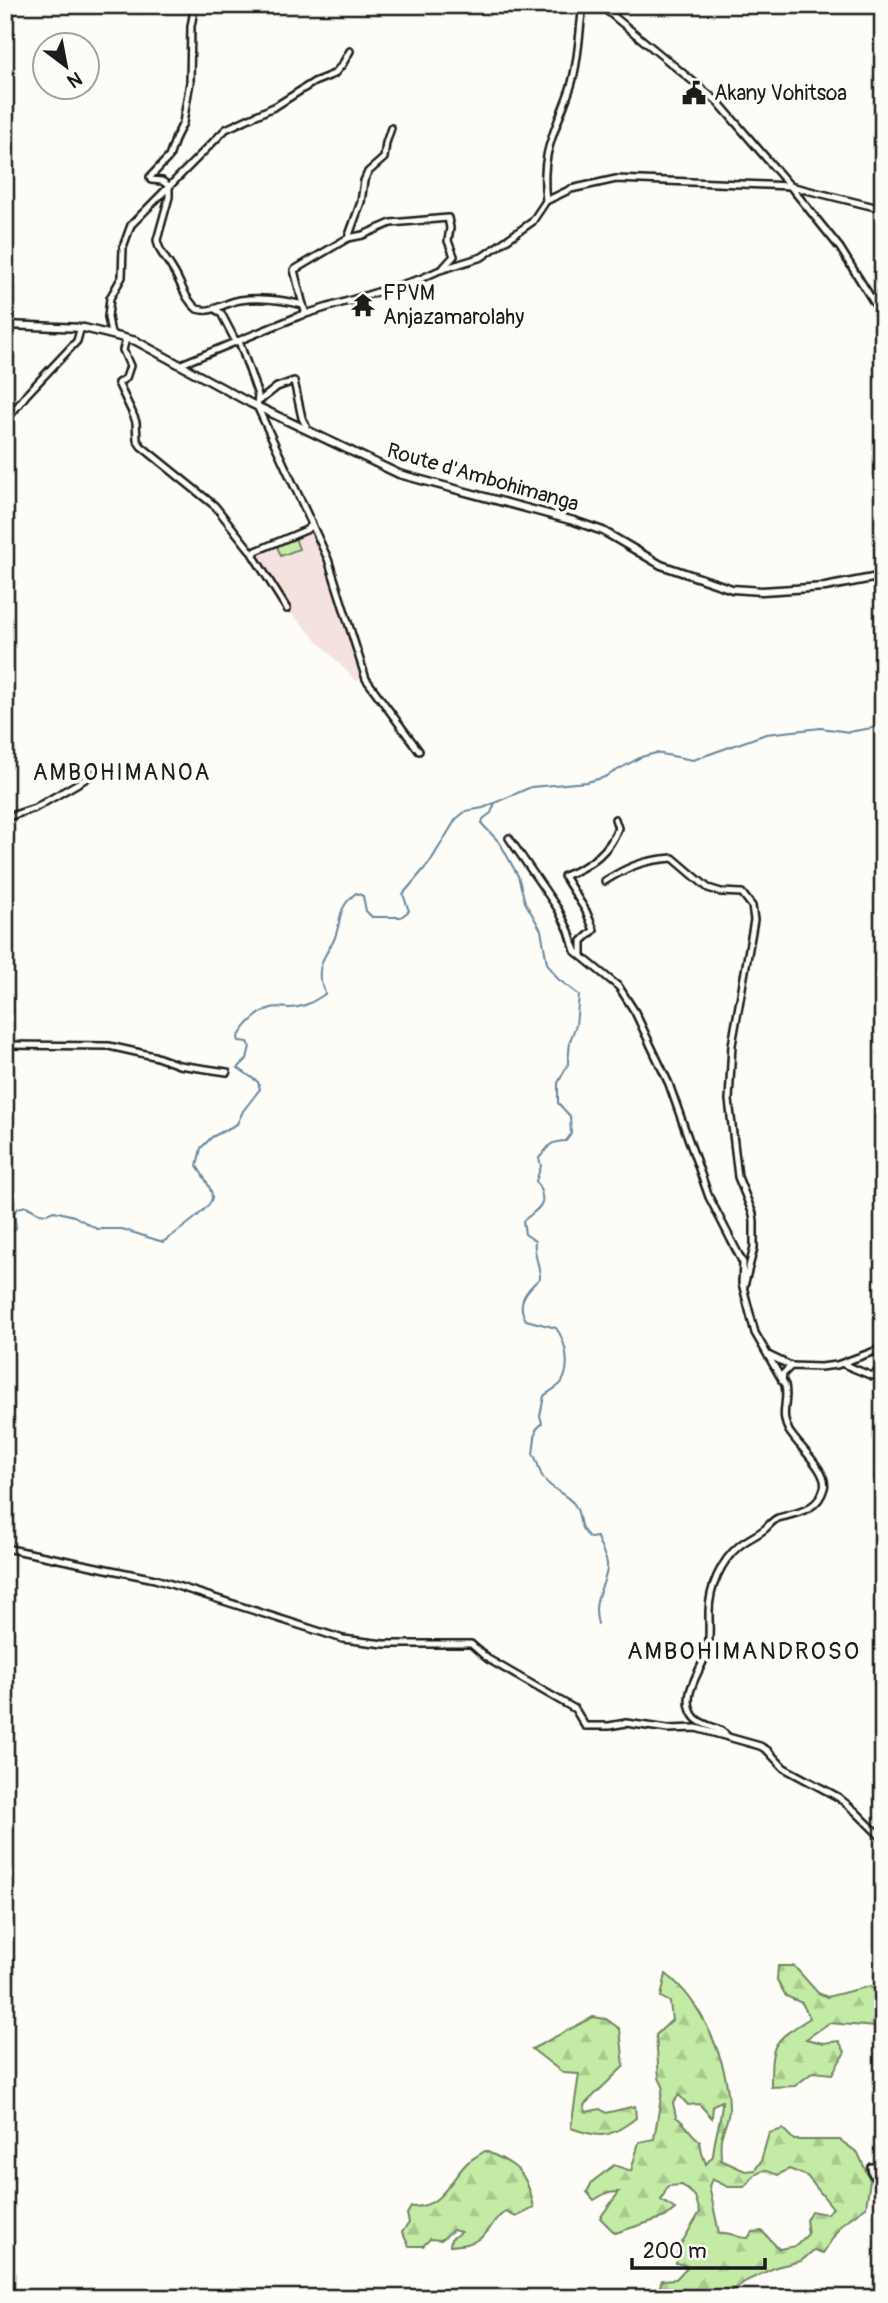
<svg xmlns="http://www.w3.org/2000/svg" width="888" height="2303" viewBox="0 0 888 2303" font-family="Pangolin,sans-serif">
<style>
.built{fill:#f5e2de}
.grass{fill:#c4eba6;stroke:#708461;stroke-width:2}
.forest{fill:url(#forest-firs);stroke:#708461;stroke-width:2;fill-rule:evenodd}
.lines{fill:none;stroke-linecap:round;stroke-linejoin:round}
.stream{stroke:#64869d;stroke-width:2}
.minor-casing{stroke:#1c1c1c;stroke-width:10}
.tertiary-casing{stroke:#1c1c1c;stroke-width:11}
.minor{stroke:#fdfcf7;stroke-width:5}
.tertiary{stroke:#fdfcf7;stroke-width:6}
.labels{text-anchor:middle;stroke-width:7;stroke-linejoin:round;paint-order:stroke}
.poi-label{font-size:21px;fill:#1c1c1c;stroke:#fdfcf7;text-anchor:start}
.street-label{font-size:21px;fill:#1c1c1c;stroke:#fdfcf7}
.neighbourhood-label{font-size:23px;letter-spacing:2px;fill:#1c1c1c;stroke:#fdfcf7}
.quarter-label{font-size:24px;letter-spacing:2px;fill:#1c1c1c;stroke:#fdfcf7}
</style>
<defs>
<pattern id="forest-firs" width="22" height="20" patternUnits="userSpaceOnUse" patternTransform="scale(1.75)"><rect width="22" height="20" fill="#c4eba6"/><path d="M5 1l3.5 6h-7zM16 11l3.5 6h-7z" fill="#a8c98e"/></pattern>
</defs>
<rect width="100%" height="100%" fill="#fdfcf7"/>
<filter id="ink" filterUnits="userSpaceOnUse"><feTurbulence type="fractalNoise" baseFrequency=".0143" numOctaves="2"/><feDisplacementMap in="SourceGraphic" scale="14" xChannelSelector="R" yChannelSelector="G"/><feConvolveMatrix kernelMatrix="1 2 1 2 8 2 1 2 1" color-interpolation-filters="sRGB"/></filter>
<g filter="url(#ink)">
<polygon class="built" points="312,528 326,558 364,678 356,681 288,610 256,555"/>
<polygon class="grass" points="295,538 299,549 281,556 277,546"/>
<g class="forest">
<path d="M778 1966H794L818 1993 827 1997 870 1986 883 1993V2032L876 2027 829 2023 806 2039 823 2043 839 2041 845 2052 832 2074 813 2072 795 2086 771 2087C771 2042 772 2042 810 2018L802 2003 786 1996 777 1980Z"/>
<path d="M666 1974C702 2001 728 2062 729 2107 730 2118 723 2128 721 2139 720 2145 721 2154 721 2160L745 2171 755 2170 761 2161 769 2133 783 2129 794 2140H840L858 2153 870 2180 866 2207 842 2224 823 2253 814 2250 801 2261 776 2267 746 2281 721 2298H656L662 2280 676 2279 688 2266 676 2263 678 2249 700 2212 695 2196 682 2185 668 2186 661 2200 675 2209 665 2217 615 2233 600 2218 619 2192 606 2193 594 2200 587 2192 592 2182 614 2165 631 2171 639 2142 654 2139 663 2086 659 2078 656 2035 672 2020 670 2002 661 1997ZM679 2095 688 2105 699 2104 712 2118 713 2105 722 2101C722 2120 714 2137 713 2156L706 2164 702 2153 700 2141C689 2133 688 2125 676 2117L673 2103ZM789 2169 807 2176 833 2208 826 2214 811 2211 806 2220 808 2234 796 2246 779 2249 762 2231 752 2232 748 2238C736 2239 732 2231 719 2233L709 2186 712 2179 728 2187H744L755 2175 764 2170 778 2175Z"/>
<path d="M593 2017 606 2019 620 2029 624 2066 584 2105 586 2112 600 2109 606 2113 635 2106 636 2118C610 2138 601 2139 571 2128L579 2074 563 2073 532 2049Z"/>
<path d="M485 2151C518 2165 527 2172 534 2208L516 2217 506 2212C491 2220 494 2227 483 2236 475 2244 461 2245 450 2246L451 2239 461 2232 453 2230 441 2240 430 2239 423 2246H409L402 2232 409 2223 407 2214 411 2207C441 2208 448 2183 466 2164 471 2159 479 2155 485 2151Z"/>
</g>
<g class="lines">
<g class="stream">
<path d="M495 803 491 813 483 819 482 824 500 843 518 876 525 902 541 930 547 963 558 979 579 995 576 1025 570 1041 568 1064 558 1083V1103L570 1116 571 1134 566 1141C547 1142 551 1146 539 1158L541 1166 536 1181C550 1206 539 1207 523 1221L525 1234 535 1241C533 1254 540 1265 540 1278 527 1290 515 1302 526 1320L556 1328C566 1341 571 1367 562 1382 558 1388 549 1391 544 1396L540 1416 542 1423 536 1430 533 1454C539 1462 538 1471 544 1479 552 1490 566 1494 574 1504 583 1516 575 1525 590 1538L597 1537C599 1546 606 1555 607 1564 609 1583 590 1595 598 1624"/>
<path d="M5 1238 16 1228 14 1213 18 1208 26 1206 39 1213 46 1214 54 1211 74 1216 97 1229H122L163 1242C173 1235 213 1208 212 1197 212 1187 202 1175 197 1166L201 1148 212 1137 237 1124 243 1111 260 1089 258 1082 238 1068 247 1059 250 1046 248 1042 239 1041 238 1038C245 1025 257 1013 271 1008 276 1006 283 1008 288 1008 303 1008 313 1002 325 994 324 988 321 983 320 978 318 964 327 952 333 942 343 921 335 910 356 893L363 896 366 911 372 917H401L409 911 403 894 430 862 456 819 466 811 483 808 531 787 587 782 605 777 641 757 656 753 693 760 766 734 821 728 849 732 883 726"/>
</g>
<g class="minor-casing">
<g id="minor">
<path d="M195 5 191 26 190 82 183 123 176 137 169 157 150 177 151 180 162 181 169 186V197L157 240C159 253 167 259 173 270 182 284 184 298 197 309 213 314 225 302 240 300 262 297 283 300 303 305L306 314"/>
<polyline points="600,5 718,102 790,186 840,248 883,317"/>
<path d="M546 201C540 150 556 131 571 86 579 60 579 32 583 5"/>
<polyline points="348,238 363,235 391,223 448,218 450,228 448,241 454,256 444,267"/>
<polyline points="303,305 294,270 348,238 361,202 364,181 368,172 384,158 386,143 391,128"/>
<polyline points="215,309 221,313 235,340 239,341 258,395 257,406 328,559 366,679 419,751"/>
<polyline points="111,334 108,317 110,298 122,277 123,247 131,225 226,129 276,106 314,82 334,74 342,65 350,51"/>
<polyline points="126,339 123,350 130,366 126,378 118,383 132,412 136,422 137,440 141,446 215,506 250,550 287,609"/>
<polyline points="179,365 299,316 420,279 440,270 482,257 532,222 546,201 571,189 616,179 790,186 883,209"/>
<polyline points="258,402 277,387 294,381 302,418 306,426"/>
<polyline points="5,422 27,394 77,341 80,330 84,328"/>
<polyline points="254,555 256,551 306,530 312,525"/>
<polyline points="5,818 35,808 99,771 116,773"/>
<path d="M509 838 558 909 569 931 575 951 619 987 635 1012 669 1084 709 1197 743 1263 742 1283 755 1333 785 1385C789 1402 779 1413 789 1431 798 1446 829 1472 824 1488 818 1511 796 1513 778 1518 773 1520 770 1524 766 1528 758 1535 747 1539 739 1546 721 1561 709 1588 709 1612 709 1624 710 1637 708 1649 703 1669 680 1693 693 1715 700 1727 719 1725 728 1737"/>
<path d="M605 881C629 866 644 860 673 858L708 888 721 892 742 893 752 906 754 920 732 1045 729 1100 738 1177 753 1214 754 1221V1248L744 1286"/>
<path d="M582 956V941L594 930 586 911 564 876C588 867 609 853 618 828L615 819"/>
<polyline points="5,1045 109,1046 154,1056 179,1065 227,1072"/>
<polyline points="768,1355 791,1366"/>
<polyline points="843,1364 872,1376 883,1367"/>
<polyline points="782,1381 783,1374 791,1366 820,1367 837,1365 883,1348"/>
<polyline points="5,1548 155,1579 343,1639 384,1644 471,1644 488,1659 575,1709 585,1726 609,1726 626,1723 668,1729 696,1728 760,1746 767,1750 784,1768 838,1797 855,1811 883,1839"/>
<polyline points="883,2167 871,2167 872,2173 883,2188"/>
</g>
</g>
<g class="tertiary-casing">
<polyline id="tertiary" points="5,325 84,328 136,341 250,403 399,474 574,521 603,531 661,565 732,589 762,591 825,587 883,576"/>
</g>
<use href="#minor" class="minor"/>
<use href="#tertiary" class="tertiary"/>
</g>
</g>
<defs>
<g id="civic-bare" transform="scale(1.89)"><path d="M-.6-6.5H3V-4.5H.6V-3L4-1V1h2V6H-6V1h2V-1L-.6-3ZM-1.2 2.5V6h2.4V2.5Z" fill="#1c1c1c" stroke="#fdfcf7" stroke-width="2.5" paint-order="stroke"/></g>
<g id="temple-bare" transform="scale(1.89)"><path d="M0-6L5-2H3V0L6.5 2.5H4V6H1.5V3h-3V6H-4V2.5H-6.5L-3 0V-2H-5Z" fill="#1c1c1c" stroke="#fdfcf7" stroke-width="2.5" paint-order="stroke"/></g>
</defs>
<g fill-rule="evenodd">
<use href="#civic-bare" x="694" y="93"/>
<use href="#temple-bare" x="363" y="305"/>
</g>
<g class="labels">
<g class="poi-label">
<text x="714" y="100">Akany Vohitsoa</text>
<text x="383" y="300">FPVM<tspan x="383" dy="24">Anjazamarolahy</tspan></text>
</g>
<g class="street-label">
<text transform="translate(483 477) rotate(16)" y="7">Route d'Ambohimanga</text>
</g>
<g class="neighbourhood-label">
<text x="122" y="780">AMBOHIMANOA</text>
</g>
<g class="quarter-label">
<text x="744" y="1659">AMBOHIMANDROSO</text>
</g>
</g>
<rect width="888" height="2303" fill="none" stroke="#fdfcf7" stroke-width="28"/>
<rect x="14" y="14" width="860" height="2275" fill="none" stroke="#1c1c1c" stroke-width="2.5" filter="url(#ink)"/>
<g transform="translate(66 66) rotate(148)"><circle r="33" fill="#fdfcf7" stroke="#a3a29f" stroke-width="2"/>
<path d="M0-5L12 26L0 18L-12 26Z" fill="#1c1c1c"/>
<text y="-10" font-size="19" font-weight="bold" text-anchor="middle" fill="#1c1c1c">N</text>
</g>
<path d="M632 2258v10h133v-10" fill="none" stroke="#1c1c1c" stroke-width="3.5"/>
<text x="643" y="2258" font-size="21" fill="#1c1c1c" stroke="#fdfcf7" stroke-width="5" paint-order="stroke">200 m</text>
</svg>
